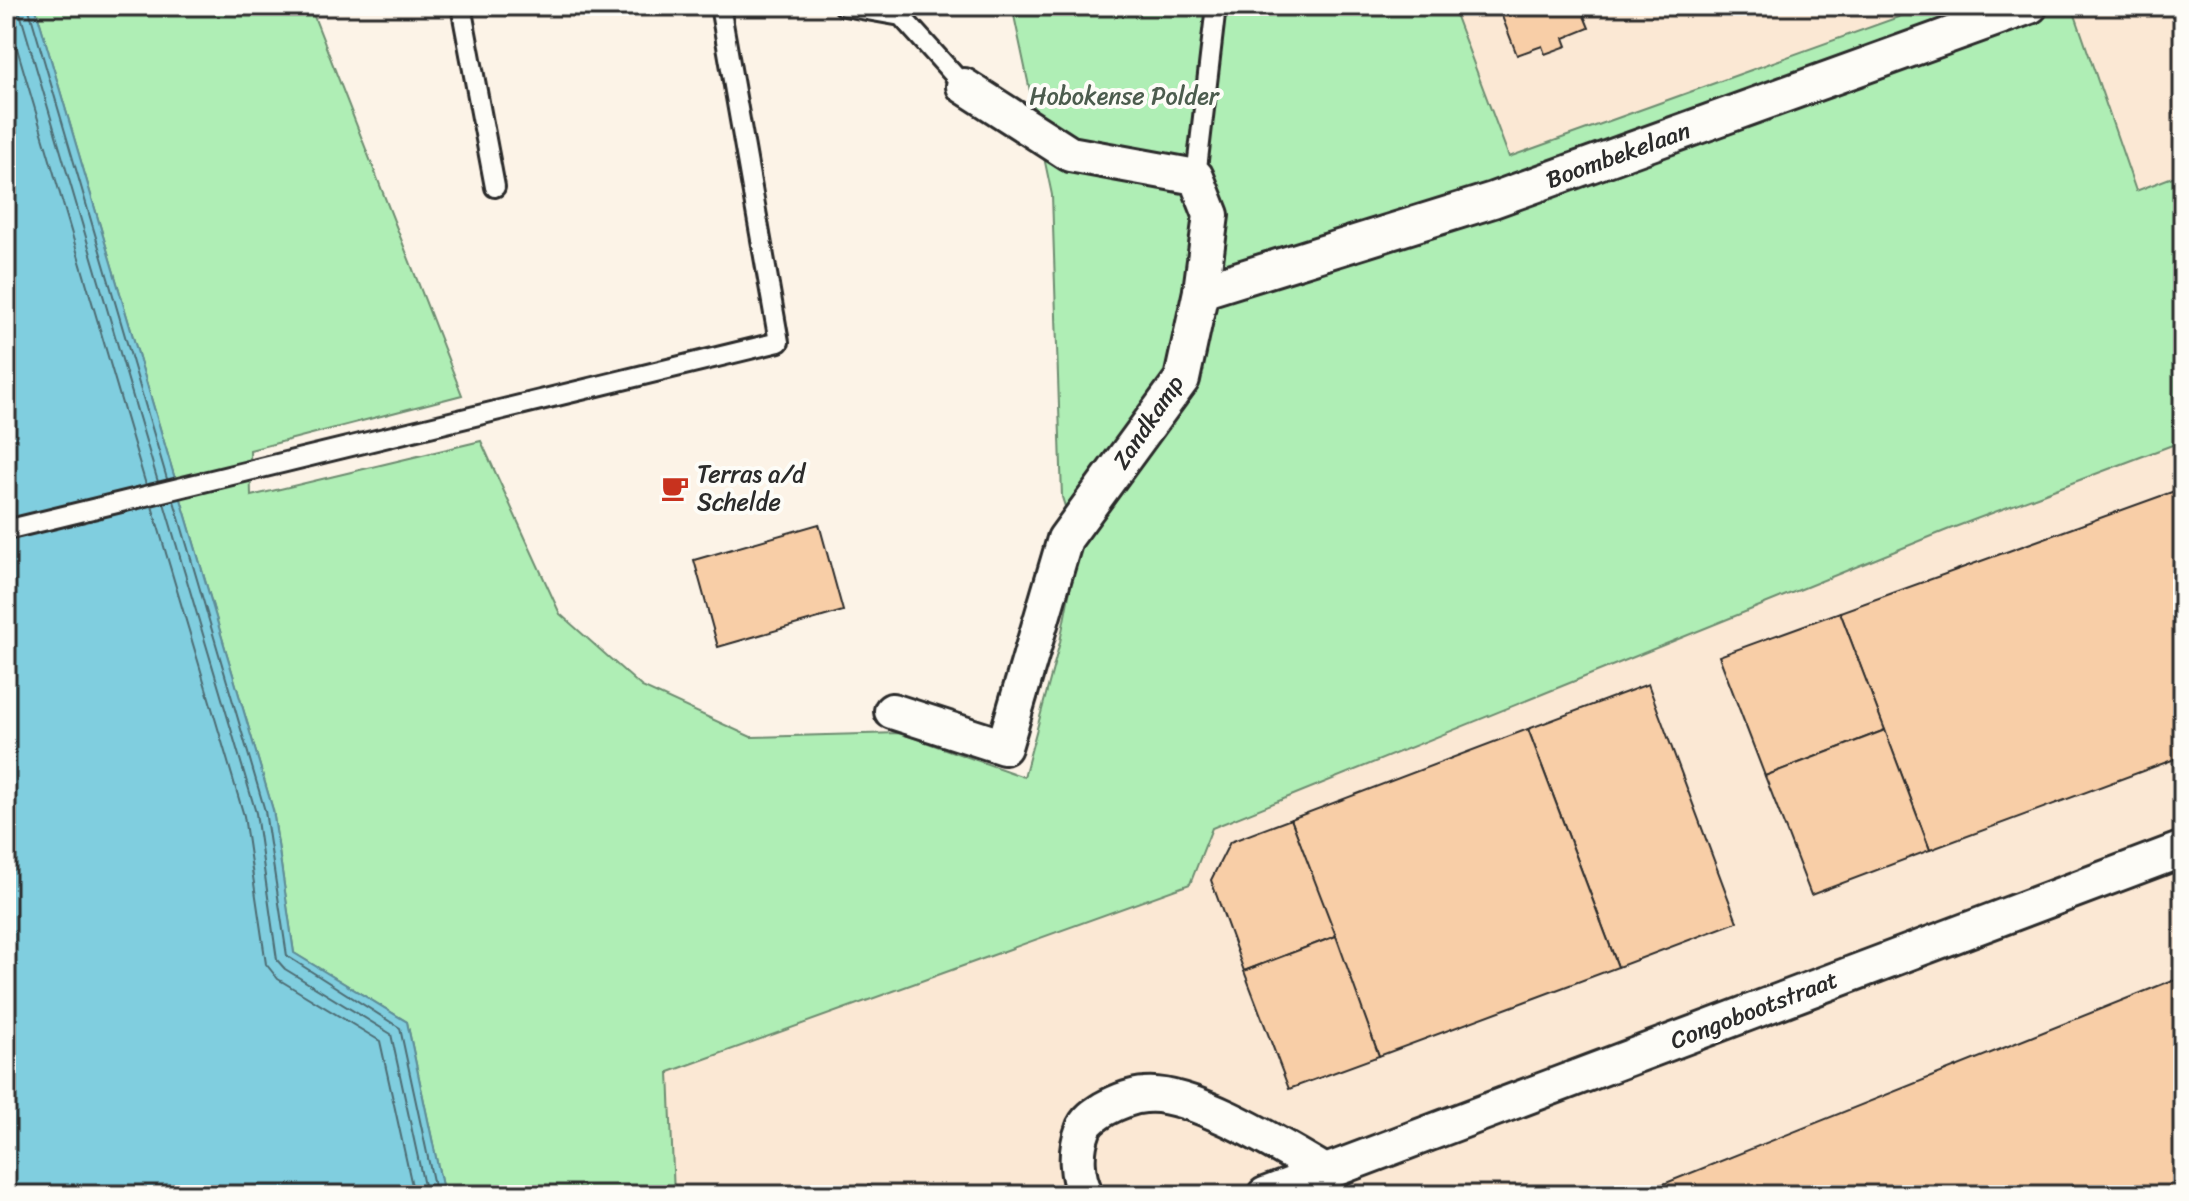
<svg xmlns="http://www.w3.org/2000/svg" width="2189" height="1201" viewBox="0 0 2189 1201" font-family="Sriracha,sans-serif">
<style>
.built{fill:#fbe8d4}
.green{fill:#afeeb5;stroke:#6d8c70;stroke-width:2}
.water{fill:#80cedf;stroke:#5e8d97;stroke-width:2}
.lines{fill:none;stroke-linecap:round;stroke-linejoin:round}
.shore{stroke:#4d6c73;stroke-width:2}
.building{fill:#f8cea7;stroke:#2b2b2b;stroke-width:2}
.service-casing{stroke:#2b2b2b;stroke-width:24}
.minor-casing{stroke:#2b2b2b;stroke-width:40}
.service{stroke:#fdfcf7;stroke-width:18}
.minor{stroke:#fdfcf7;stroke-width:34}
.labels{text-anchor:middle;stroke-width:8;stroke-linejoin:round;paint-order:stroke}
.park-label{font-size:24px;fill:#4c5c4e;stroke:#fdfcf7}
.street-label{font-size:24px;fill:#2b2b2b;stroke:#fdfcf7}
.poi-label{font-size:24px;fill:#2b2b2b;stroke:#fdfcf7;text-anchor:start}
</style>
<rect width="100%" height="100%" fill="#fcf3e7"/>
<filter id="ink" filterUnits="userSpaceOnUse"><feTurbulence type="fractalNoise" baseFrequency=".0125" numOctaves="2"/><feDisplacementMap in="SourceGraphic" scale="16" xChannelSelector="R" yChannelSelector="G"/><feConvolveMatrix kernelMatrix="1 2 1 2 8 2 1 2 1" color-interpolation-filters="sRGB"/></filter>
<g filter="url(#ink)">
<g class="built">
<polygon points="1452,6 1929,6 1509,157"/>
<polygon points="2072,6 2183,6 2183,173 2136,191"/>
<polygon points="2183,441 2183,1195 674,1195 669,1072 1190,884 1212,828 1947,530"/>
</g>
<polygon class="green" points="35,6 310,6 462,395 250,450 251,496 481,441 560,614 642,687 751,737 900,733 1024,777 1060,642 1078,548 1062,497 1052,195 1012,6 1452,6 1509,157 1929,6 2072,6 2136,191 2183,173 2183,441 1947,530 1212,828 1190,884 669,1072 674,1195 444,1195 407,1022 294,953 273,810"/>
<polygon class="water" points="6,6 35,6 273,810 294,953 407,1022 444,1195 6,1195"/>
<g class="lines">
<g class="shore">
<polyline points="18,6 158,482"/>
<polyline points="28,6 167,479"/>
<polyline points="6,11 146,485"/>
<polyline points="174,501 265,811 287,956 400,1028 436,1195"/>
<polyline points="164,503 256,813 277,960 285,969 391,1034 426,1195"/>
<polyline points="152,506 244,816 266,964 278,979 380,1041 414,1195"/>
</g>
</g>
<g class="building">
<polygon points="1498,6 1580,6 1589,28 1564,38 1567,46 1545,54 1542,46 1517,55"/>
<polygon points="2183,488 2183,756 1930,850 1840,612"/>
<polygon points="819,524 843,611 718,647 694,560"/>
<polygon points="1840,612 1885,730 1765,776 1719,656"/>
<polygon points="1648,684 1737,922 1618,967 1528,729"/>
<polygon points="1528,729 1618,967 1379,1056 1291,819"/>
<polygon points="1885,730 1930,850 1811,895 1765,776"/>
<polygon points="1291,819 1336,936 1244,971 1211,880 1230,842"/>
<polygon points="1336,936 1379,1056 1289,1089 1244,971"/>
<polygon points="2183,976 2183,1195 1636,1195"/>
</g>
<g class="lines">
<g class="service-casing">
<g id="service">
<polyline points="461,6 495,187"/>
<polyline points="844,6 901,16 964,86"/>
<polyline points="1196,177 1216,6"/>
<polyline points="6,530 779,342 720,6"/>
</g>
</g>
<g class="minor-casing">
<g id="minor">
<polyline points="1201,291 1493,200 2030,6"/>
<polyline points="892,711 1004,747 1065,539 1182,379 1201,291 1211,215 1196,177 1070,154 964,86"/>
<path d="M1086 1195C1076 1176 1075 1151 1083 1130 1086 1120 1096 1114 1104 1109 1117 1102 1130 1096 1145 1095 1190 1090 1284 1148 1325 1172"/>
<polyline points="1265,1195 2183,849"/>
</g>
</g>
<use href="#service" class="service"/>
<use href="#minor" class="minor"/>
</g>
</g>
<defs>
<g id="cafe-bare" transform="scale(2.16)"><path d="M-5.5-4.5H6V0H3Q3 3.5 0 3.5H-2.5Q-5.5 3.5-5.5 0ZM3-3.2v2h1.7v-2ZM-6 4.5H4V6H-6Z" fill="#c8321e" stroke="#fdfcf7" stroke-width="2.5" paint-order="stroke"/></g>
</defs>
<g fill-rule="evenodd">
<use href="#cafe-bare" x="675" y="488"/>
</g>
<g class="labels">
<g class="park-label">
<text x="1124" y="104">Hobokense Polder</text>
</g>
<g class="street-label">
<text transform="translate(1618 155) rotate(-20)" y="8">Boombekelaan</text>
<text transform="translate(1148 422) rotate(-56)" y="8">Zandkamp</text>
<text transform="translate(1754 1010) rotate(-21)" y="8">Congobootstraat</text>
</g>
<g class="poi-label">
<text x="697" y="482">Terras a/d<tspan x="697" dy="28">Schelde</tspan></text>
</g>
</g>
<rect width="2189" height="1201" fill="none" stroke="#fdfcf7" stroke-width="32"/>
<rect x="16" y="16" width="2157" height="1169" fill="none" stroke="#2b2b2b" stroke-width="3" filter="url(#ink)"/>
</svg>
